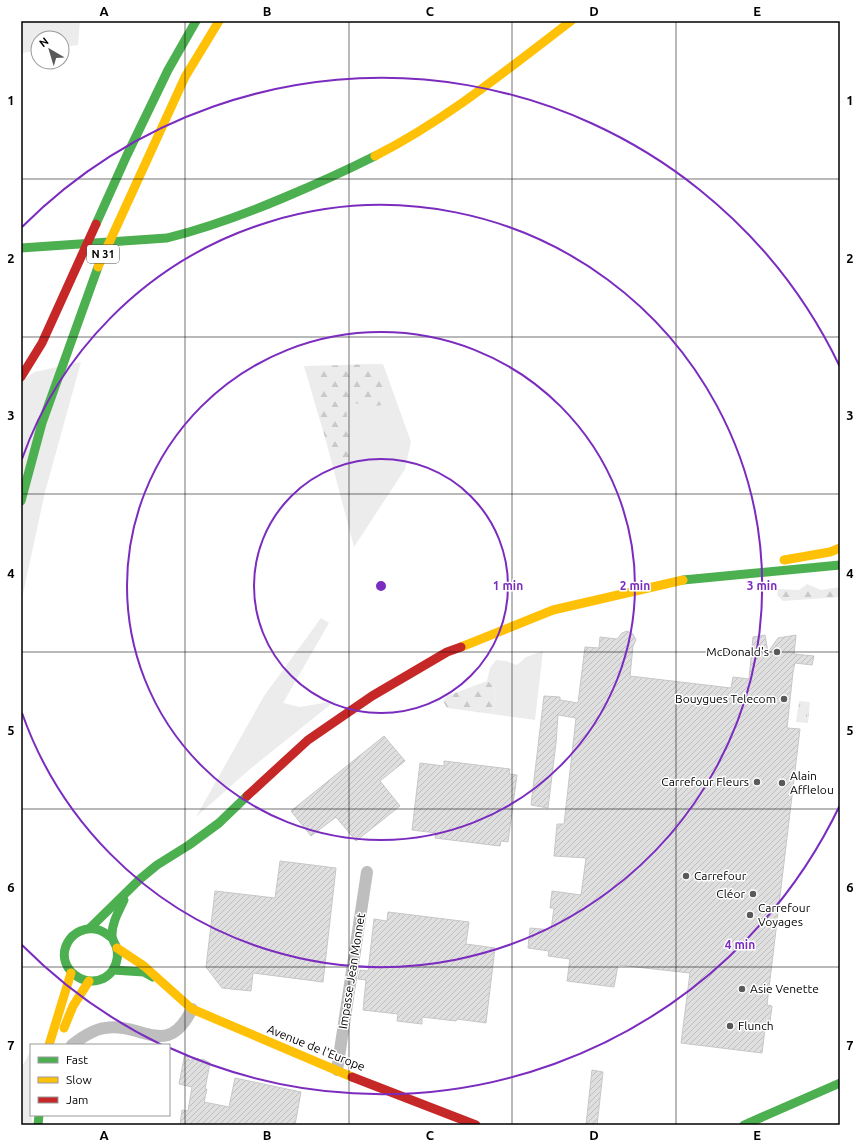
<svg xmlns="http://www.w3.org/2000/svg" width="861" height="1146" viewBox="0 0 861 1146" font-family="Ubuntu,sans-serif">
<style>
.grass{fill:#ececec}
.forest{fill:url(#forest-firs)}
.park{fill:url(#park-tufts)}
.building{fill:url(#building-hatch);stroke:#c7c7c7}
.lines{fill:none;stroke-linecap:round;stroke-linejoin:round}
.street{stroke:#bebebe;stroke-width:12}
.fast{stroke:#4caf50;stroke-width:9}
.slow{stroke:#ffc107;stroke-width:9}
.jam{stroke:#c62828;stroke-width:9}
.grid{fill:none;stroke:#000;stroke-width:1;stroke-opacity:0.55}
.ring{fill:none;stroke:#7b2cbf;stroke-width:2}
.poi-dot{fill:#595959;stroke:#fff;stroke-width:1.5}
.labels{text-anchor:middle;stroke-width:3;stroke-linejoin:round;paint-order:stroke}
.shield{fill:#fff;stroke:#4c4c4c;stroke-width:1}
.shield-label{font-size:11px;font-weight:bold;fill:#000}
.poi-label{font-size:12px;fill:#000;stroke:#fff;text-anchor:start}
.street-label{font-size:12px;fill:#000;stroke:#fff}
.centre{fill:#7b2cbf;stroke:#fff;stroke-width:2}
.ring-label{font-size:12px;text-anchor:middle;font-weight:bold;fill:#7b2cbf;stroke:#fff;stroke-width:3;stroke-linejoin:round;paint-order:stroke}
.neatline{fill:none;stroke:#000;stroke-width:1.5}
.grid-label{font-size:13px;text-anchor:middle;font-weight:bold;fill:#000}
</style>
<defs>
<pattern id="forest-firs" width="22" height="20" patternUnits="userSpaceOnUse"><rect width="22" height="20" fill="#ececec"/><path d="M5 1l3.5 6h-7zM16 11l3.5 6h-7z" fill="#c9c9c9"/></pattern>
<pattern id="park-tufts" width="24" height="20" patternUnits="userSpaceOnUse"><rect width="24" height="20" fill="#ececec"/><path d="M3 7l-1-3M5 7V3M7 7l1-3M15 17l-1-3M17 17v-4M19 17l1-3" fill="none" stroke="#c9c9c9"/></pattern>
<pattern id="building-hatch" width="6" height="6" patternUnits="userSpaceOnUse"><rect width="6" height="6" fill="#dfdfdf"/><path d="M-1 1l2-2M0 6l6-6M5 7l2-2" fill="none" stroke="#bebebe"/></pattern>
</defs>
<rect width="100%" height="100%" fill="#fff"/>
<g class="grass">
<polygon points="21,21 80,21 78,45 62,47 62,38 38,38 38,51 21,53"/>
<polygon points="81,362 45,492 21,603 21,382 34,372"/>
<polygon points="383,364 411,442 405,469 354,547 326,441 304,366"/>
<polygon points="321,618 329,623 283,703 300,707 335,701 250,769 196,817 264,696"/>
<path d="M543 651 535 720 492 714C495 702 500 689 487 681L490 668 496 660 506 661 517 665 526 657Z"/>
<polygon points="31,1051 31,1115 33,1125 21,1125 21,1068"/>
</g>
<g class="forest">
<path d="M372 364 382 376 385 405 373 406 347 402C343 414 354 433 353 447 352 453 349 460 348 466L326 441 320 419 317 394 321 366Z"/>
<polygon points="807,584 821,590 840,587 839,597 783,601 777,595 778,589 799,590"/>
<path d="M487 681C500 689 495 703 492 714L447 708 443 701 447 696Z"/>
</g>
<polygon class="park" points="799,701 810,702 808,723 796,722"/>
<g class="building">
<polygon points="627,631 633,634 636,640 633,646 630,676 731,688 733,677 749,679 753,637 765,635 768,652 778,638 796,635 794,654 814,656 812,665 795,663 793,672 787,728 800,729 767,1005 772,1006 770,1022 766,1021 762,1053 681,1043 690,973 618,965 614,987 567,981 570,959 548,956 549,951 528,948 530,928 551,930 554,908 550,908 552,891 581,895 586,858 554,856 557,824 564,824 576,718 558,715 556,743 548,808 531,805 544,696 560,697 560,700 578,703 585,647 599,648 600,637 617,639 622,633"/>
<polygon points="384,736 405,761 380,781 400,806 356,841 336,817 311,836 291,811"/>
<polygon points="444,761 510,769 509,774 517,775 508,842 501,841 500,846 435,838 436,833 412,830 420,763 444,766"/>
<polygon points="280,861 336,868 323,982 253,973 251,991 222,988 206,967 215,891 275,898"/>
<polygon points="388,912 469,922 466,944 495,948 486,1023 457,1019 456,1021 422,1017 422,1024 397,1021 398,1014 363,1010 366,980 358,979 360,970 368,971 374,919 387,921"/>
<polygon points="185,1053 190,1061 194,1058 196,1060 198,1058 200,1060 203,1059 210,1063 205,1089 207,1089 204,1102 229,1107 235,1078 301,1092 295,1125 180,1125 182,1110 188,1111 192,1087 179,1084"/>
<polygon points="592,1070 603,1072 597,1125 586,1125"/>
</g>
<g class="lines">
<g class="street">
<path d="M72 1045C81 1038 94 1029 105 1028 143 1022 167 1060 192 1009"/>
<polyline points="337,1070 367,872"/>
</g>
<g class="fast">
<polyline points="96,224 127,155 168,70 196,21"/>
<path d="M21 248 167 238C207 228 245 214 283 198 314 185 345 171 375 156"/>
<polyline points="21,501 42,423 98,267"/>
<polyline points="683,580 840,565"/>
<polyline points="90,928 140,879 157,865 189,845 219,823 247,796"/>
<path d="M112 938C108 935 103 931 99 930 71 922 51 957 75 975 80 979 86 981 92 981 100 981 108 977 113 970 117 963 119 954 116 946 114 942 112 939 112 935 112 922 119 911 124 900"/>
<polyline points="113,970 144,972 153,977"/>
<polyline points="38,1125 39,1115"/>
<polyline points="744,1125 840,1083"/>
</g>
<g class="slow">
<path d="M375 156C446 120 508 69 571 21"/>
<polyline points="98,267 185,77 219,21"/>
<polyline points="784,560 830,552 840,548"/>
<polyline points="461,647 553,610 683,580"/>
<polyline points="117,948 144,966 192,1009 352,1077"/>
<polyline points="64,1028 73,1006 89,981"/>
<polyline points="49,1045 71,973"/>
</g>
<g class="jam">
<polyline points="21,377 42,343 96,224"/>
<polyline points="247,796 308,740 372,696 447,652 461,647"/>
<polyline points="352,1077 476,1125"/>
</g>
</g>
<path class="grid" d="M185 21V1125M349 21V1125M512 21V1125M676 21V1125M21 179H840M21 337H840M21 494H840M21 652H840M21 809H840M21 967H840"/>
<g class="ring">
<circle cx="381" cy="586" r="127"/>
<circle cx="381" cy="586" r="254"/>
<path d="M22 459A381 381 0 1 1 22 713"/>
<path d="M840 805A508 508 0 0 1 170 1048M162 1045A508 508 0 0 1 22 945M22 227A508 508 0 0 1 840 367"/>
</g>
<g class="poi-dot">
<circle cx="777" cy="652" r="4"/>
<circle cx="784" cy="699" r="4"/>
<circle cx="757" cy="782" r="4"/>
<circle cx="782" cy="783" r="4"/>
<circle cx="686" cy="876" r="4"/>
<circle cx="753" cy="894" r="4"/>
<circle cx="750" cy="915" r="4"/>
<circle cx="742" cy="989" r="4"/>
<circle cx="730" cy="1026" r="4"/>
</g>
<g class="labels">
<rect class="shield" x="87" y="245" width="32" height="18" rx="3"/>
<g class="shield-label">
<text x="103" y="258">N 31</text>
</g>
<g class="poi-label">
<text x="769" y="656" text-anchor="end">McDonald's</text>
<text x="776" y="703" text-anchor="end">Bouygues Telecom</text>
<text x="790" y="780">Alain<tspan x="790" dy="14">Afflelou</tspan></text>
<text x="749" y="786" text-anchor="end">Carrefour Fleurs</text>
<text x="694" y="880">Carrefour</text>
<text x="745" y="898" text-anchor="end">Cléor</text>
<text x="758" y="912">Carrefour<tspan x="758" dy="14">Voyages</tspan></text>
<text x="750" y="993">Asie Venette</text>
<text x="738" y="1030">Flunch</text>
</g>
<g class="street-label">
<text transform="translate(352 971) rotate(-81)" y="4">Impasse Jean Monnet</text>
<text transform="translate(316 1048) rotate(22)" y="4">Avenue de l'Europe</text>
</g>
</g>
<circle cx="381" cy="586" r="6" class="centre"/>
<g class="ring-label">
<text x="508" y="590">1 min</text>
<text x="635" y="590">2 min</text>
<text x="762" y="590">3 min</text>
<text x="740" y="949">4 min</text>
</g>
<rect width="861" height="1146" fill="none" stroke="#ffffff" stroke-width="44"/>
<rect x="30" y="1044" width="140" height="72" fill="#ffffff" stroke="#999999"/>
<rect x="38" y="1057" width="20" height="6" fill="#4caf50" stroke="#999999"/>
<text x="66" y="1064" font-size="12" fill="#000000">Fast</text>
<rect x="38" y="1077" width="20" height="6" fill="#ffc107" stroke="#999999"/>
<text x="66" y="1084" font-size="12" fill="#000000">Slow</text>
<rect x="38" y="1097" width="20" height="6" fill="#c62828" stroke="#999999"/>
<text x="66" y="1104" font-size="12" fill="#000000">Jam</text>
<g transform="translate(50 50) rotate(322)"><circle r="19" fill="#ffffff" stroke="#999999"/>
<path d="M0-3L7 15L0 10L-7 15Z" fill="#595959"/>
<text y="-6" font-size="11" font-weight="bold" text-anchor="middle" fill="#000000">N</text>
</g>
<rect x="22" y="22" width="817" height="1102" class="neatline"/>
<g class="grid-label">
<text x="104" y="16">A</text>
<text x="267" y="16">B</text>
<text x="430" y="16">C</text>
<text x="594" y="16">D</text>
<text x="757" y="16">E</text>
<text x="11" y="105">1</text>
<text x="850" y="105">1</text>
<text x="11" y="263">2</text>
<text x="850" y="263">2</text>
<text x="11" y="420">3</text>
<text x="850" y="420">3</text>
<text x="11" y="578">4</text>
<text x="850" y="578">4</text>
<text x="11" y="735">5</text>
<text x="850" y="735">5</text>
<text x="11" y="892">6</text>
<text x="850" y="892">6</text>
<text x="11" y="1050">7</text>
<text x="850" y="1050">7</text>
<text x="104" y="1140">A</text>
<text x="267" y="1140">B</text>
<text x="430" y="1140">C</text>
<text x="594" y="1140">D</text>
<text x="757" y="1140">E</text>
</g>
</svg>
